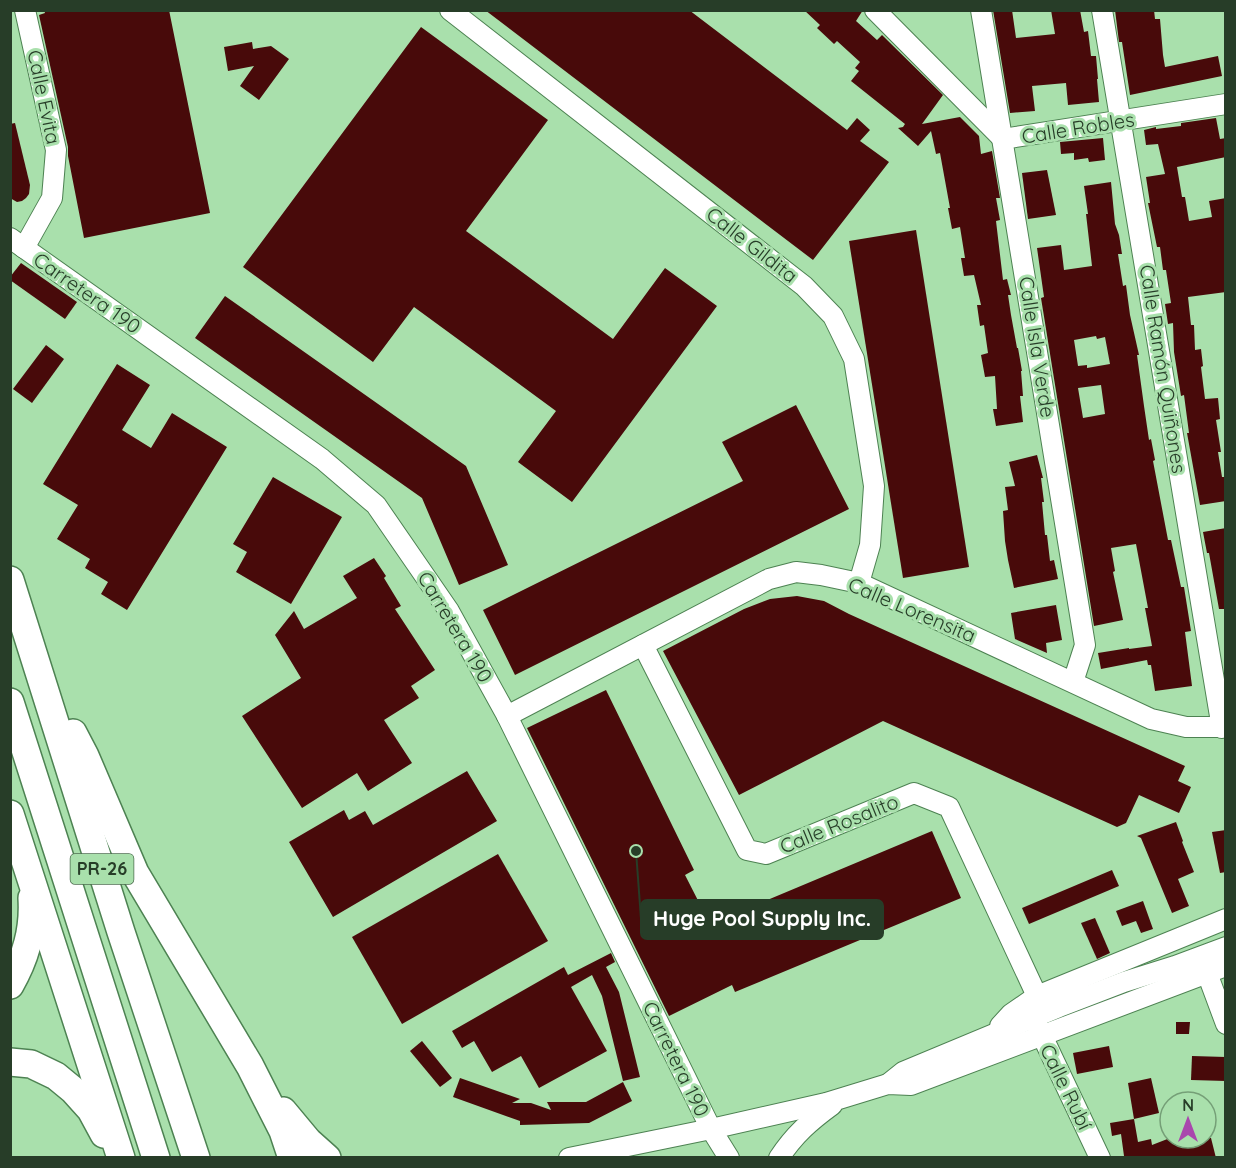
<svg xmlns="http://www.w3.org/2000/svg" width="1236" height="1168" viewBox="0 0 1236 1168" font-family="Quicksand,sans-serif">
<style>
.building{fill:#480a0a;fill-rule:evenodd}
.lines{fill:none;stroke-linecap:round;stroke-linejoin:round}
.minor-casing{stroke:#4d8252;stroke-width:22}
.highway-casing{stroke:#4d8252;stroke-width:30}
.minor{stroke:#fff;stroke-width:20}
.highway{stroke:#fff;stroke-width:27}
.labels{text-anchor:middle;stroke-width:6;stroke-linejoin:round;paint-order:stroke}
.shield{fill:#a9e0ac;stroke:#4e6e50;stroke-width:1.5}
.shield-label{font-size:18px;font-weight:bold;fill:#273d28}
.street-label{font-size:20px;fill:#273d28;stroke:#a9e0ac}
.leader{fill:none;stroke:#273d28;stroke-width:2}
.callout-dot{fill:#273d28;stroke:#a9e0ac;stroke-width:2}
.callout{fill:#273d28;stroke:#273d28;stroke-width:2}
.callout-label{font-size:21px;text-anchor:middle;font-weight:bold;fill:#fff}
</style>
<rect width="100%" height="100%" fill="#a9e0ac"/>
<g class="building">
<polygon points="44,10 169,10 210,213 84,238 68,156 68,147 39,15 45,13"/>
<polygon points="485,10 689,10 847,130 857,118 870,130 860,141 889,162 813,260"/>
<polygon points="804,10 863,10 856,21 877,40 882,35 943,95 922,124 960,117 979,136 981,154 992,151 1000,198 996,198 1000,220 996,221 1003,280 1007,279 1011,295 1008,295 1011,315 1017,348 1018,348 1022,371 1021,371 1023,396 1020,396 1023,422 996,426 993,409 997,409 995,376 985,377 981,355 988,353 984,325 980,326 977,305 981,305 974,275 964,276 961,258 965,258 960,227 952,229 948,208 950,208 940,153 936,154 931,131 918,146 898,128 903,127 905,124 851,81 859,71 855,68 860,62 837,41 834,44 817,28 820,25"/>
<polygon points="993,10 1012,10 1016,38 1055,34 1051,10 1080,10 1084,32 1088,31 1091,56 1096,56 1098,79 1097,79 1099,102 1068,105 1066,83 1032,86 1035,111 1010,113"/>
<polygon points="1115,10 1154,10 1155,19 1160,19 1163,55 1165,67 1218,56 1222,76 1130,95 1122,42 1119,42"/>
<polygon points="421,27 548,120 466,231 613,339 665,268 717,306 572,502 518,462 556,411 414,307 373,362 243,267"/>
<polygon points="252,42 253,49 271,46 289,59 259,100 240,86 254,66 228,71 224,47"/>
<polygon points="1216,118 1220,139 1226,138 1226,157 1177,167 1182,197 1185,197 1189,221 1212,217 1209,201 1226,198 1226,292 1188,297 1191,325 1194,325 1195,350 1201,349 1203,366 1201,367 1205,399 1218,398 1220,419 1216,420 1221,452 1218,452 1222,477 1226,477 1226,501 1200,505 1187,433 1189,433 1184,395 1181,396 1174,352 1173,323 1168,324 1165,304 1171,303 1166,270 1163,270 1160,247 1157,247 1148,203 1150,203 1146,177 1165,174 1158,144 1146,145 1144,130 1156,127 1156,129 1181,126 1181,123"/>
<polygon points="15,123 30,185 29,194 26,198 22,201 17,202 10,198 10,124"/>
<polygon points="1103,138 1105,160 1089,162 1088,158 1074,160 1074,153 1061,154 1060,142"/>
<polygon points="1047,170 1056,215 1028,219 1022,173"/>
<path d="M1111 182 1115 224 1119 235 1122 254H1118L1123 286 1126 285 1130 315 1139 355H1137L1144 406 1149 440 1151 439 1155 460 1153 461 1168 540H1171L1181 587H1184L1191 631 1185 632 1192 686 1155 691 1151 665H1148L1147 660 1101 669 1098 653 1129 648V649L1152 646 1145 608H1148L1136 544 1111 548 1115 571 1113 572 1123 620 1094 626 1041 298 1044 297 1037 248 1061 245 1064 270 1092 266 1086 214H1088L1084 186ZM1096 336 1097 339 1105 337 1110 364 1087 368V365L1078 366 1074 340ZM1101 385 1105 414 1083 418 1078 388Z"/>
<polygon points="916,230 969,567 903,578 849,241"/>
<polygon points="21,263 77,302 65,319 10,280 10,277"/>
<polygon points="225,296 466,466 508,565 459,585 422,498 195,338"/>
<polygon points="46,345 64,359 32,403 13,389"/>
<polygon points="117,364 150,385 122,430 151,448 172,413 227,447 127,610 101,594 108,582 85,568 90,559 57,539 78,505 43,484"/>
<polygon points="796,405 849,509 515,675 483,610 743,481 722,442"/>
<polygon points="1037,455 1043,478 1041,478 1044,502 1042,502 1045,535 1047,535 1050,561 1054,560 1058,579 1014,588 1008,560 1005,541 1003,511 1008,510 1005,487 1015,486 1009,462"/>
<polygon points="273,477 342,517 291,604 236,572 247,552 233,544"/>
<polygon points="1226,528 1226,609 1219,609 1209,553 1207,553 1203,532"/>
<polygon points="374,558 386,576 384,578 401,606 395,609 435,670 411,686 419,698 384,720 412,763 368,791 357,773 302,808 242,716 301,678 275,635 294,611 304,629 357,598 343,576"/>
<polygon points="797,596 824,601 849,614 1185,766 1178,781 1191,787 1179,813 1139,795 1126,823 1117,827 883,721 739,795 663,651 744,609 770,599"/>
<polygon points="1056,605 1062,640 1046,643 1047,653 1015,639 1011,613"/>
<polygon points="606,690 694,870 685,875 710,924 932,831 961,898 735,992 732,985 669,1016 527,728"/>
<polygon points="467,771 497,821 333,917 289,842 344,810 349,820 365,811 373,825"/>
<polygon points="1176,822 1183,841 1182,842 1194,872 1178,879 1189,906 1172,913 1141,838 1137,836"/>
<polygon points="1226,830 1226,872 1220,873 1212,832"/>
<polygon points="498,854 548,941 402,1024 352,937"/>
<polygon points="1112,870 1119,886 1029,924 1022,908"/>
<polygon points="1143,901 1153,929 1141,933 1136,921 1122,926 1116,911"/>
<polygon points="1095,918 1110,953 1097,959 1081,923"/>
<polygon points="611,953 615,962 606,967 619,992 640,1077 623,1081 602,996 592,975 571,987 607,1051 539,1088 521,1056 492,1072 474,1041 462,1048 452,1031 564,967 568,975"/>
<polygon points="1176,1022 1190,1022 1189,1034 1176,1034"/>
<polygon points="422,1041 452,1078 440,1087 410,1051"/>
<polygon points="1109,1046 1113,1067 1077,1074 1073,1053"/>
<polygon points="1192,1056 1226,1057 1226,1081 1191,1080"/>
<polygon points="460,1078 520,1099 512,1103 531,1103 551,1110 547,1102 586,1102 623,1082 632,1101 589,1123 520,1125 520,1121 453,1097"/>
<polygon points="1151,1078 1159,1113 1134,1119 1128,1083"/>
<polygon points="1134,1119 1138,1142 1151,1139 1152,1145 1170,1138 1211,1138 1216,1158 1122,1158 1124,1156 1121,1134 1112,1136 1110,1123"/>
</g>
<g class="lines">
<g class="minor-casing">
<g id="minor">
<polyline points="450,10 804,286 833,316 854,359 874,486 870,545 859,583"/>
<polyline points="875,10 1003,139 1226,104"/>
<polyline points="981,10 1085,645 1073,682"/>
<polyline points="1102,10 1222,728"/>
<polyline points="10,238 322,459 376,505 449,611 507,716 711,1129 729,1158"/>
<polyline points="24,248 52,198 56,150 25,10"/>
<polyline points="643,645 747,850 766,854 914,793 949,807 1037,996"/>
<polyline points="507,716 769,579 796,572 821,575 859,583 1151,719 1186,727 1226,727"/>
<polyline points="1207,973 1226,1024"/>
<polyline points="1037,1025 1100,1158"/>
<polyline points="1000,1026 1011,1014 1037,996 1226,919"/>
<polyline points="888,1084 903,1072 1059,1007 1124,982 1175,966 1226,947"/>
<polyline points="569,1158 711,1129 826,1103 888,1084 911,1085 1226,966"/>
<path d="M779 1158C794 1135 810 1121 832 1105"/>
</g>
</g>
<g class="highway-casing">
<g id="highway">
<polyline points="10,580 121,932 196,1158"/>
<polyline points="10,702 156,1158"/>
<polyline points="73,733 85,756 135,873 250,1066 283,1131 292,1158"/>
<polyline points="10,814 121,1158"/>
<path d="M10 985C26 957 34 930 32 898"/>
<polyline points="10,1062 31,1064 56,1076 73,1090 91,1110 104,1134"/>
<polyline points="283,1111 308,1141 327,1158"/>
</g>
</g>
<use href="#minor" class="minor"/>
<use href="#highway" class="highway"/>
</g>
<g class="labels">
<rect class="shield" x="70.5" y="854" width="63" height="30" rx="4.5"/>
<g class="shield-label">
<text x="102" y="875">PR-26</text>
</g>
<g class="street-label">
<text transform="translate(44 97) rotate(78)" y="7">Calle Evita</text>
<text transform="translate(1078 128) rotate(-9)" y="7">Calle Robles</text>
<text transform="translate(752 245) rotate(38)" y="7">Calle Gildita</text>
<text transform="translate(87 293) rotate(35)" y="7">Carretera 190</text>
<text transform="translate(1037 347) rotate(81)" y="7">Calle Isla Verde</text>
<text transform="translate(1163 369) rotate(81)" y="7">Calle Ramón Quiñones</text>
<text transform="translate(912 610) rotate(23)" y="7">Calle Lorensita</text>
<text transform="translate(455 627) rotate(59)" y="7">Carretera 190</text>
<text transform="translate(839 824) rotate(-22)" y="7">Calle Rosalito</text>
<text transform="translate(676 1059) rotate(64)" y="7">Carretera 190</text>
<text transform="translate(1066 1087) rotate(64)" y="7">Calle Rubí</text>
</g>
</g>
<path class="leader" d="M636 851L641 919"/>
<circle class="callout-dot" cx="636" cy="851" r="6"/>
<rect class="callout" x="641" y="900" width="242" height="39" rx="6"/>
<g class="callout-label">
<text x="762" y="926">Huge Pool Supply Inc.</text>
</g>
<rect width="1236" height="1168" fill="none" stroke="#273d28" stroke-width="24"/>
<g transform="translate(1188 1120)"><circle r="28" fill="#a9e0ac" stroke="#759f77" stroke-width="1.5"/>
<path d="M0-4.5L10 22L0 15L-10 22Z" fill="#a947ad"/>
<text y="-9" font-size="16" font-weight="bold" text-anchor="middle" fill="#273d28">N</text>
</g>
</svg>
